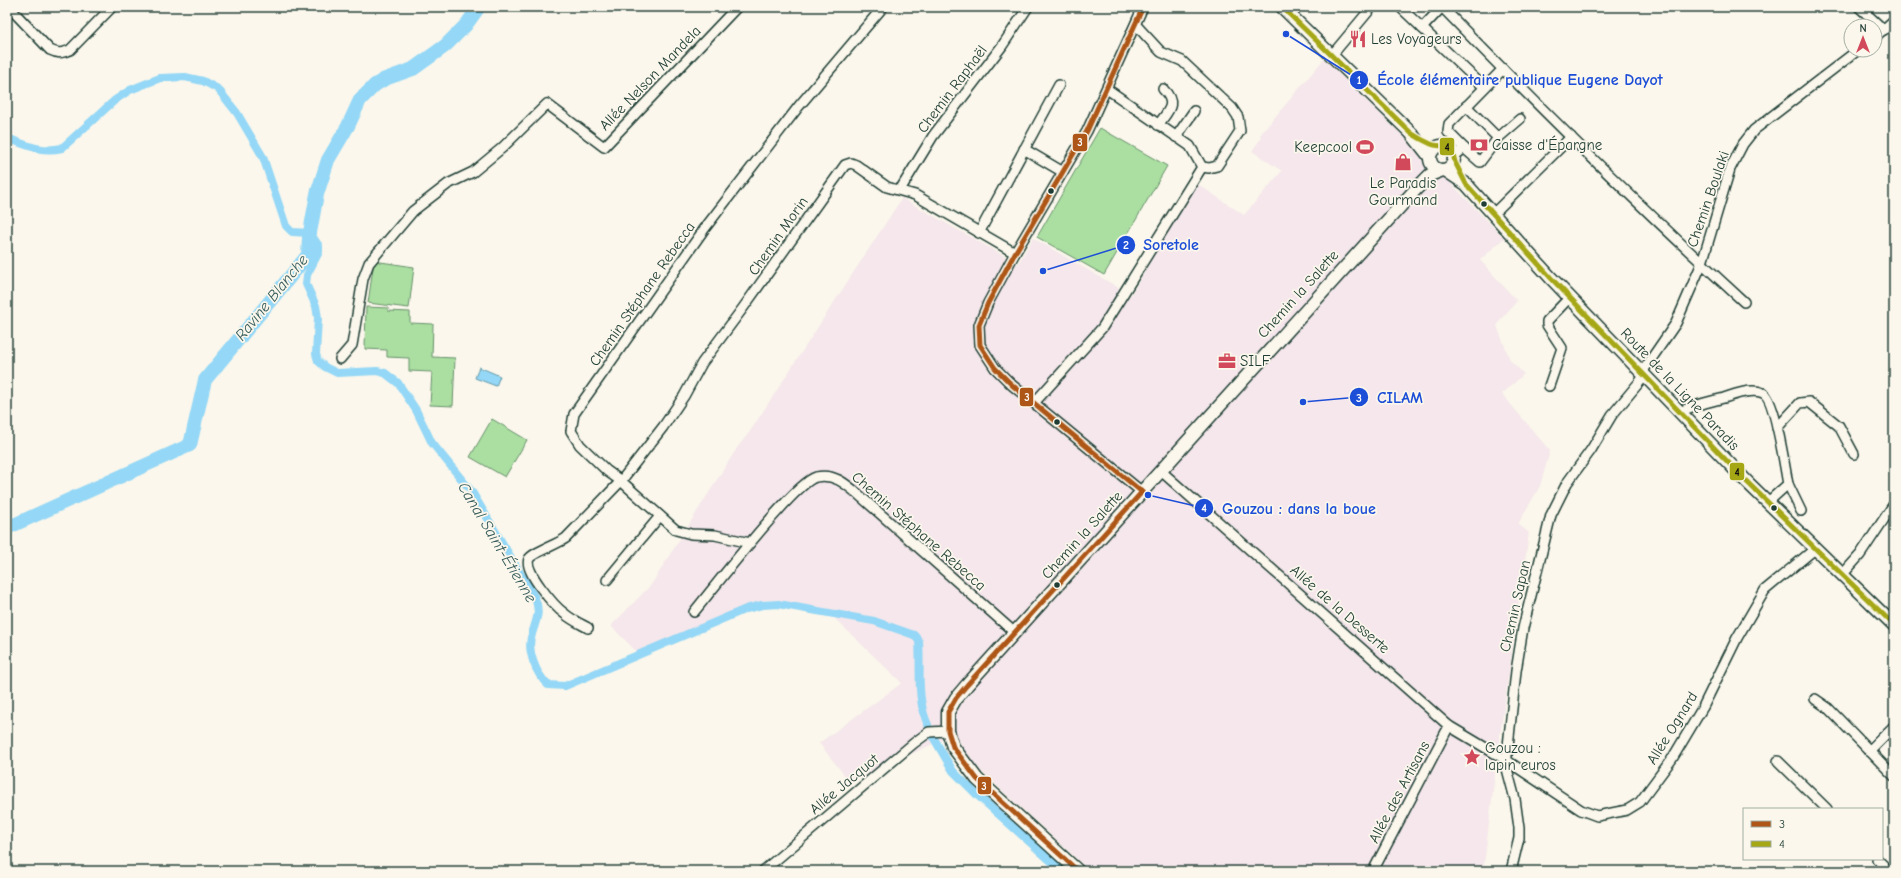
<svg xmlns="http://www.w3.org/2000/svg" width="1901" height="878" viewBox="0 0 1901 878" font-family="'Comic Neue',sans-serif">
<style>
.built{fill:#f5e7eb}
.green{fill:#abdfa1;stroke:#658e6a}
.water{fill:#94d7f6;stroke:#6599a8}
.lines{fill:none;stroke-linecap:round;stroke-linejoin:round}
.canal{stroke:#94d7f6;stroke-width:8}
.river{stroke:#94d7f6;stroke-width:14}
.street-casing{stroke:#1f3d34;stroke-width:12}
.secondary-casing{stroke:#1f3d34;stroke-width:15}
.street{stroke:#fbf7ec;stroke-width:9}
.secondary{stroke:#fbf7ec;stroke-width:12}
.bus-1-casing{stroke:#fbf7ec;stroke-width:8}
.bus-2-casing{stroke:#fbf7ec;stroke-width:8}
.bus-1{stroke:#ad5618;stroke-width:5}
.bus-2{stroke:#a5a715;stroke-width:5}
.bus-dot{fill:#1f3d34;stroke:#fbf7ec;stroke-width:1.5}
.labels{text-anchor:middle;stroke-width:3.5;stroke-linejoin:round;paint-order:stroke}
.poi-label{font-size:15px;fill:#1f3d34;stroke:#fbf7ec;text-anchor:start}
.street-label{font-size:15px;fill:#1f3d34;stroke:#fbf7ec}
.water-label{font-size:16px;font-style:italic;fill:#365c5b;stroke:#fbf7ec}
.leader{fill:none;stroke:#1d4ed8;stroke-width:1.5}
.callout-dot{fill:#1d4ed8;stroke:#fbf7ec;stroke-width:1.5}
.mark-label{font-size:12px;text-anchor:middle;font-weight:bold;fill:#fff}
.callout-label{font-size:16px;text-anchor:middle;font-weight:bold;fill:#1d4ed8;stroke:#fbf7ec;stroke-width:3.5;stroke-linejoin:round;paint-order:stroke}
.line-badge{stroke:#fbf7ec;stroke-width:1.5}
.badge-label{font-size:11px;text-anchor:middle;font-weight:bold;fill:#fff}
.pale-badge-label{font-size:11px;text-anchor:middle;font-weight:bold;fill:#111}
</style>
<rect width="100%" height="100%" fill="#fbf7ec"/>
<filter id="ink" filterUnits="userSpaceOnUse"><feTurbulence type="fractalNoise" baseFrequency=".025" numOctaves="2"/><feDisplacementMap in="SourceGraphic" scale="8" xChannelSelector="R" yChannelSelector="G"/><feConvolveMatrix kernelMatrix="1 2 1 2 8 2 1 2 1" color-interpolation-filters="sRGB"/></filter>
<g filter="url(#ink)">
<polygon class="built" points="1324,59 1440,172 1504,238 1480,260 1517,301 1501,319 1497,326 1510,360 1524,374 1502,394 1550,451 1540,486 1518,524 1529,533 1498,749 1484,865 1479,871 1090,871 983,773 970,759 956,736 942,740 850,782 819,743 902,683 834,618 775,600 763,601 742,607 639,654 611,626 651,585 737,448 749,433 902,198 1018,264 1033,238 1131,295 1196,183 1244,215 1282,171 1252,151 1261,138 1260,135"/>
<g class="green">
<polygon points="1100,128 1167,166 1104,275 1037,237"/>
<polygon points="374,261 414,267 409,308 368,303"/>
<polygon points="366,307 388,308 388,311 410,312 410,323 433,324 432,357 455,358 453,406 430,405 432,372 409,371 409,358 387,357 387,350 365,349"/>
<polygon points="492,419 527,440 505,477 470,457"/>
</g>
<polygon class="water" points="479,367 500,376 496,386 475,378"/>
<g class="lines">
<g class="canal">
<path d="M7 138C27 145 41 153 62 148L115 100 130 90 160 78 185 77 203 81 218 89 237 113 263 157 286 226 292 232 310 233 319 246V252L307 275 306 284 316 306 318 318 316 354 318 361 325 367 337 373 377 371 385 373 398 383 416 410 432 443 472 492 535 598C541 613 536 620 532 634 526 650 536 674 548 685L565 686 746 609 762 605 778 604 874 621 914 635 919 641C921 669 916 699 928 725"/>
<polyline points="932,735 953,771 976,794 1062,871"/>
</g>
<polyline class="river" points="7,528 190,445 205,380 308,255 309,238 317,194 328,160 348,126 360,100 375,85 385,79 413,69 445,46 466,25 479,7"/>
<g class="street-casing">
<g id="street">
<path d="M9 7 50 50C58 54 62 53 70 50L112 7"/>
<polyline points="1400,7 1484,87"/>
<path d="M1442 7C1540 108 1640 207 1744 302"/>
<polyline points="1859,7 1884,30"/>
<polyline points="1136,25 1161,52 1182,61 1232,108 1238,117 1240,131 1217,166 1209,168 1202,167"/>
<polyline points="1422,28 1442,7"/>
<polyline points="1875,37 1894,20"/>
<polyline points="1332,55 1372,7"/>
<polyline points="1107,89 1190,146 1202,167"/>
<path d="M1158 125C1168 111 1178 104 1163 89"/>
<polyline points="1176,137 1194,111"/>
<polyline points="1498,138 1520,119"/>
<polyline points="1464,148 1480,162 1498,138 1466,106"/>
<polyline points="1024,149 1063,172"/>
<polyline points="1455,156 1464,148 1448,132 1449,124 1503,69"/>
<polyline points="900,190 933,136 1002,46 1028,7"/>
<polyline points="1493,214 1571,137"/>
<polyline points="979,233 1059,85"/>
<polyline points="340,359 352,345 363,279 369,263 413,211 448,184 473,172 502,148 547,104 604,147 737,7"/>
<polyline points="1549,386 1562,348 1547,325 1547,321 1570,297"/>
<polyline points="1034,403 1102,328 1202,167"/>
<path d="M1680 412C1693 405 1709 402 1724 398 1735 394 1752 388 1763 393 1775 398 1785 469 1788 484L1768 502"/>
<polyline points="1777,428 1800,403 1809,402 1839,426 1854,454"/>
<polyline points="1161,471 1449,726 1506,760 1581,810 1597,816 1627,810 1640,802 1672,759 1703,707 1737,638 1765,590 1816,548"/>
<polyline points="1788,484 1801,511"/>
<polyline points="1142,492 1012,385 995,368 980,345 979,325 988,303 1015,253 1087,131 1143,7"/>
<polyline points="750,543 715,535 691,534 676,530 621,481 607,471 580,445 571,431 574,414 705,228 799,106 883,7"/>
<polyline points="1843,574 1860,555 1894,504"/>
<polyline points="607,580 660,516"/>
<path d="M694 612C713 589 794 483 816 477 834 473 846 484 859 495L1015 633"/>
<path d="M588 628C581 624 572 620 565 614 555 607 523 570 529 559 532 553 558 544 566 538L621 481 663 427 684 396 702 363 743 308 845 165 851 163 856 165 887 187 915 195 1015 253"/>
<polyline points="1815,699 1828,708 1894,776"/>
<polyline points="1869,751 1894,726"/>
<polyline points="1778,761 1827,809"/>
<polyline points="1877,859 1889,871"/>
<polyline points="763,871 914,743 929,732 948,731"/>
<polyline points="1373,871 1449,726"/>
<polyline points="1511,871 1519,838 1519,828 1515,799 1506,765 1516,671 1523,628 1551,515 1567,483 1591,450 1612,415 1642,379 1645,368 1676,323 1702,263 1730,169 1743,144 1754,130 1858,50"/>
</g>
</g>
<g class="secondary-casing">
<g id="secondary">
<polyline points="1282,7 1411,133 1430,157"/>
<circle cx="1442" cy="158" r="12"/>
<polyline points="1445,170 1466,184 1551,278 1748,483 1894,625"/>
<polyline points="1078,871 977,779 953,747 948,731 948,712 956,698 967,685 1416,189 1430,175 1443,170"/>
</g>
</g>
<use href="#street" class="street"/>
<use href="#secondary" class="secondary"/>
<g class="bus-1-casing">
<g id="bus-1">
<polyline points="1142,492 1012,385 995,368 980,345 979,325 988,303 1015,253 1087,131 1143,7"/>
<polyline points="1078,871 977,779 953,747 948,731 948,712 956,698 967,685 1142,492"/>
</g>
</g>
<g class="bus-2-casing">
<path id="bus-2" d="M1282 7 1411 133C1417 137 1424 141 1431 144 1438 147 1446 144 1452 150L1455 162 1466 184 1551 278 1748 483 1894 625"/>
</g>
<use href="#bus-1" class="bus-1"/>
<use href="#bus-2" class="bus-2"/>
</g>
</g>
<defs>
<g id="restaurant-bare" transform="scale(1.38)"><path d="M-5-6h1v4h1v-4h1v4h1v-4h1v5L-1.5 .5V6h-2V.5L-5-1ZM5-6V6H3V1.5H1.5Q1.5-4 5-6Z" fill="#d1495b" stroke="#fbf7ec" stroke-width="2.5" paint-order="stroke"/></g>
<g id="bank-bare" transform="scale(1.38)"><path d="M-6-4H6V4H-6ZM0-2.3a2.3 2.3 0 1 0 0 4.6a2.3 2.3 0 1 0 0-4.6Z" fill="#d1495b" stroke="#fbf7ec" stroke-width="2.5" paint-order="stroke"/></g>
<g id="stadium-bare" transform="scale(1.38)"><path d="M0-5a6.5 5 0 1 0 0 10a6.5 5 0 1 0 0-10ZM-3.5-1.8h7v3.6h-7Z" fill="#d1495b" stroke="#fbf7ec" stroke-width="2.5" paint-order="stroke"/></g>
<g id="shop-bare" transform="scale(1.38)"><path d="M-5-2.5h2.3a2.7 3.5 0 0 1 5.4 0H5L5.5 6h-11ZM-1.5-2.5h3a1.5 2.3 0 0 0-3 0Z" fill="#d1495b" stroke="#fbf7ec" stroke-width="2.5" paint-order="stroke"/></g>
<g id="office-bare" transform="scale(1.38)"><path d="M-6-3h4V-5.5h4V-3h4V5H-6ZM-1-4.5V-3h2v-1.5ZM-6 0V1H6V0Z" fill="#d1495b" stroke="#fbf7ec" stroke-width="2.5" paint-order="stroke"/></g>
<g id="sight-bare" transform="scale(1.38)"><path d="M0-6L1.8-2.2L6-1.7L2.9 1.2L3.7 5.4L0 3.3L-3.7 5.4L-2.9 1.2L-6-1.7L-1.8-2.2Z" fill="#d1495b" stroke="#fbf7ec" stroke-width="2.5" paint-order="stroke"/></g>
</defs>
<g fill-rule="evenodd">
<use href="#restaurant-bare" x="1358" y="39"/>
<use href="#bank-bare" x="1479" y="145"/>
<use href="#stadium-bare" x="1365" y="147"/>
<use href="#shop-bare" x="1403" y="162"/>
<use href="#office-bare" x="1227" y="361"/>
<use href="#sight-bare" x="1472" y="757"/>
</g>
<g class="bus-dot">
<circle cx="1051" cy="191" r="3.5"/>
<circle cx="1484" cy="204" r="3.5"/>
<circle cx="1057" cy="422" r="3.5"/>
<circle cx="1774" cy="508" r="3.5"/>
<circle cx="1057" cy="585" r="3.5"/>
</g>
<g class="labels">
<g class="poi-label">
<text x="1371" y="44">Les Voyageurs</text>
<text x="1492" y="150">Caisse d'Épargne</text>
<text x="1352" y="152" text-anchor="end">Keepcool</text>
<text x="1403" y="188" text-anchor="middle">Le Paradis<tspan x="1403" dy="17">Gourmand</tspan></text>
<text x="1240" y="366">SILF</text>
<text x="1485" y="753">Gouzou :<tspan x="1485" dy="17">lapin euros</tspan></text>
</g>
<g class="street-label">
<text transform="translate(650 78) rotate(-46)" y="5">Allée Nelson Mandela</text>
<text transform="translate(952 89) rotate(-53)" y="5">Chemin Raphaël</text>
<text transform="translate(1708 199) rotate(-71)" y="5">Chemin Boulaki</text>
<text transform="translate(778 236) rotate(-55)" y="5">Chemin Morin</text>
<text transform="translate(642 294) rotate(-55)" y="5">Chemin Stéphane Rebecca</text>
<text transform="translate(1298 294) rotate(-48)" y="5">Chemin la Salette</text>
<text transform="translate(1680 389) rotate(46)" y="5">Route de la Ligne Paradis</text>
<text transform="translate(919 531) rotate(41)" y="5">Chemin Stéphane Rebecca</text>
<text transform="translate(1082 535) rotate(-48)" y="5">Chemin la Salette</text>
<text transform="translate(1515 606) rotate(-77)" y="5">Chemin Sapan</text>
<text transform="translate(1340 609) rotate(41)" y="5">Allée de la Desserte</text>
<text transform="translate(1672 728) rotate(-58)" y="5">Allée Ognard</text>
<text transform="translate(844 784) rotate(-40)" y="5">Allée Jacquot</text>
<text transform="translate(1399 792) rotate(-62)" y="5">Allée des Artisans</text>
</g>
<g class="water-label">
<text transform="translate(271 297) rotate(-51)" y="6">Ravine Blanche</text>
<text transform="translate(498 542) rotate(59)" y="6">Canal Saint-Étienne</text>
</g>
</g>
<path class="leader" d="M1286 34L1359 80M1043 271L1126 245M1303 402L1359 397M1148 495L1204 508"/>
<g class="callout-dot">
<circle cx="1286" cy="34" r="4"/>
<circle cx="1043" cy="271" r="4"/>
<circle cx="1303" cy="402" r="4"/>
<circle cx="1148" cy="495" r="4"/>
<circle cx="1359" cy="80" r="10"/>
<circle cx="1126" cy="245" r="10"/>
<circle cx="1359" cy="397" r="10"/>
<circle cx="1204" cy="508" r="10"/>
</g>
<g class="mark-label">
<text x="1359" y="84">1</text>
<text x="1126" y="249">2</text>
<text x="1359" y="402">3</text>
<text x="1204" y="512">4</text>
</g>
<g class="callout-label">
<text x="1520" y="85">École élémentaire publique Eugene Dayot</text>
<text x="1171" y="250">Soretole</text>
<text x="1400" y="403">CILAM</text>
<text x="1299" y="514">Gouzou : dans la boue</text>
</g>
<g class="line-badge">
<rect x="1072" y="133" width="16" height="19" rx="4" fill="#ad5618"/>
<rect x="1439" y="137" width="16" height="19" rx="4" fill="#a5a715"/>
<rect x="1019" y="387" width="15" height="20" rx="4" fill="#ad5618"/>
<rect x="1729" y="462" width="16" height="19" rx="4" fill="#a5a715"/>
<rect x="977" y="776" width="15" height="19" rx="4" fill="#ad5618"/>
</g>
<g class="badge-label">
<text x="1080" y="146">3</text>
<text x="1027" y="401">3</text>
<text x="984" y="790">3</text>
</g>
<g class="pale-badge-label">
<text x="1447" y="151">4</text>
<text x="1737" y="476">4</text>
</g>
<rect width="1901" height="878" fill="none" stroke="#fbf7ec" stroke-width="24"/>
<rect x="12" y="12" width="1877" height="854" fill="none" stroke="#1f3d34" stroke-width="1.5" filter="url(#ink)"/>
<rect x="1743" y="808" width="140" height="52" fill="#fbf7ec" stroke="#a3ada2"/>
<rect x="1751" y="821" width="20" height="6" fill="#ad5618" stroke="#a3ada2"/>
<text x="1779" y="828" font-size="12" fill="#1f3d34">3</text>
<rect x="1751" y="841" width="20" height="6" fill="#a5a715" stroke="#a3ada2"/>
<text x="1779" y="848" font-size="12" fill="#1f3d34">4</text>
<g transform="translate(1863 38)"><circle r="19" fill="#fbf7ec" stroke="#a3ada2"/>
<path d="M0-3L7 15L0 10L-7 15Z" fill="#d1495b"/>
<text y="-6" font-size="11" font-weight="bold" text-anchor="middle" fill="#1f3d34">N</text>
</g>
</svg>
